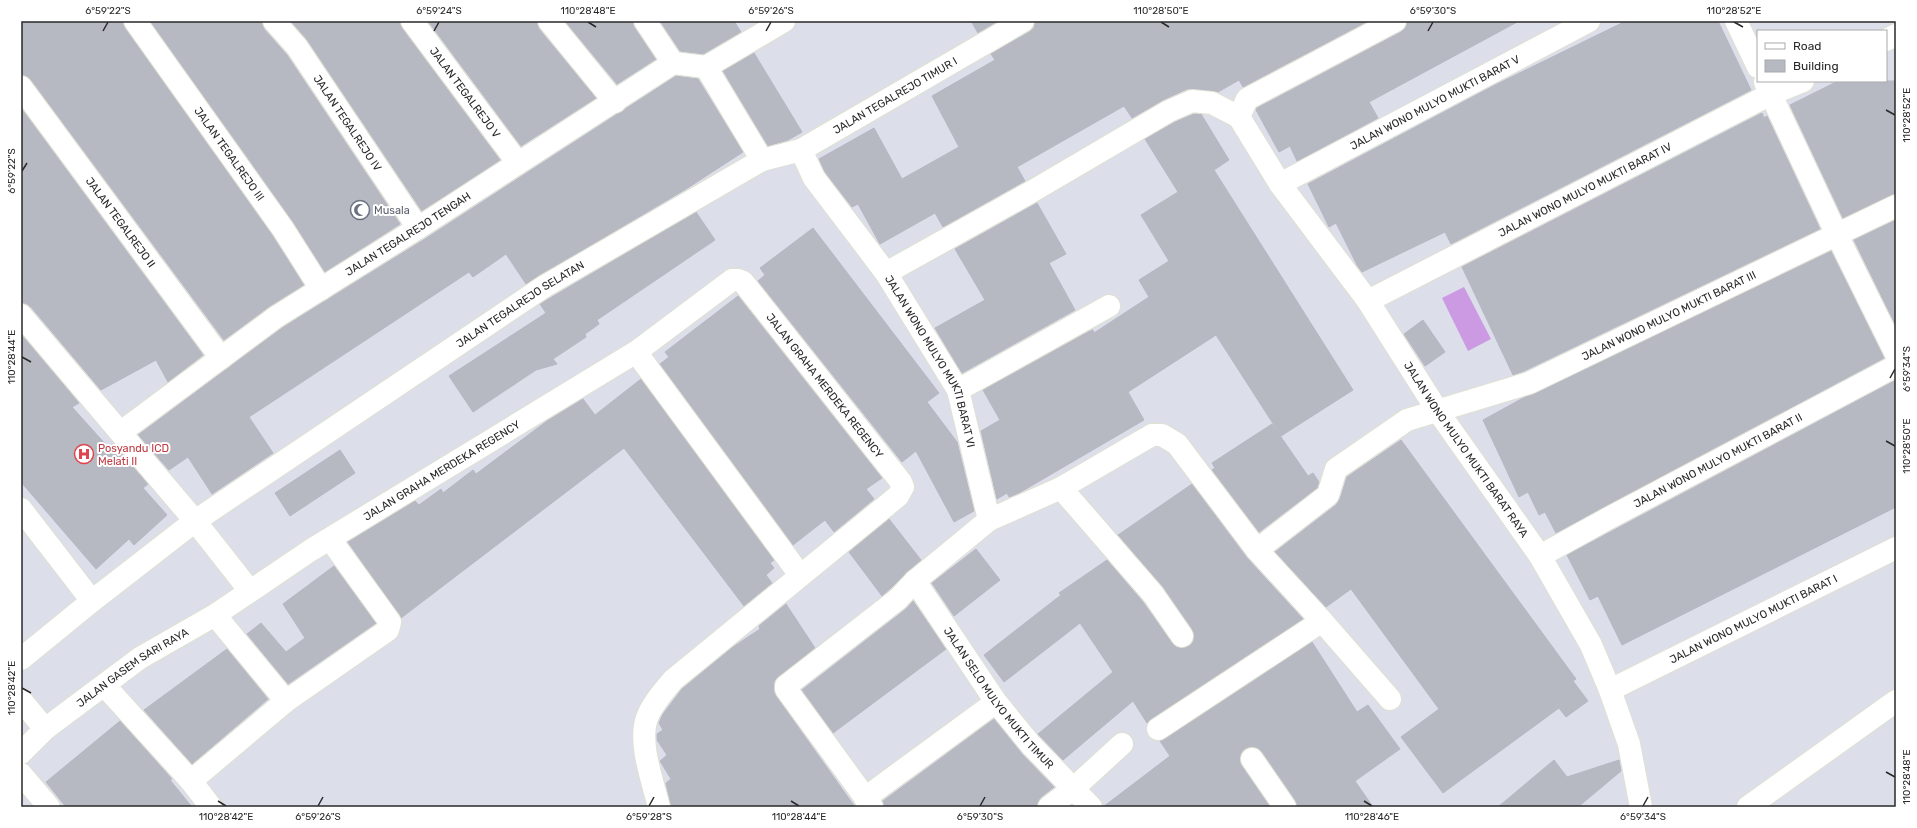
<svg xmlns="http://www.w3.org/2000/svg" width="1917" height="828" viewBox="0 0 1917 828" font-family="Rubik,sans-serif">
<style>
.pitch{fill:#cc99e3}
.building{fill:#b7b9c2;stroke:#b6b7c5}
.lines{fill:none;stroke-linecap:round;stroke-linejoin:round}
.minor-casing{stroke:#dfe1d1;stroke-width:24}
.minor{stroke:#fff;stroke-width:22}
.ticks{fill:none;stroke:#292929;stroke-width:1.5}
.labels{text-anchor:middle;stroke-width:4;stroke-linejoin:round;paint-order:stroke}
.street-label{font-size:11px;fill:#292929;stroke:#fff}
.worship-label{font-size:11px;fill:#5b616d;stroke:#fff;text-anchor:start}
.health-label{font-size:11px;fill:#be3a42;stroke:#fff;text-anchor:start}
.neatline{fill:none;stroke:#292929;stroke-width:1.5}
.ticks-label{font-size:10px;text-anchor:middle;fill:#292929}
</style>
<rect width="100%" height="100%" fill="#dcdeea"/>
<polygon class="pitch" points="1464,287 1491,339 1468,351 1442,298"/>
<g class="building">
<polygon points="21,21 123,21 125,28 273,236 304,285 269,307 224,340 31,80 26,76 21,75"/>
<polygon points="150,21 262,21 264,29 287,55 400,224 325,272 293,222"/>
<polygon points="291,21 400,21 402,28 500,160 422,211 307,40"/>
<polygon points="428,21 537,21 539,29 596,98 521,146"/>
<polygon points="565,21 633,21 635,28 656,59 617,84"/>
<polygon points="660,21 734,21 741,32 703,54 680,51"/>
<polygon points="971,21 998,21 978,33"/>
<polygon points="1035,21 1368,21 1243,87 1239,80 1218,92 1193,89 1187,89 1163,100 1132,118 1124,106 1017,167 1025,181 943,227 935,213 880,244 858,204 852,207 825,172 819,159 874,128 902,179 959,147 932,96 995,60 991,54 1029,32 1034,28"/>
<polygon points="1407,21 1519,21 1369,102 1378,118 1297,161 1290,146 1279,152 1256,110 1257,108 1401,32 1406,27"/>
<polygon points="1626,21 1718,21 1751,90 1451,244 1445,232 1362,272 1357,265 1336,223 1329,227 1308,184 1495,85"/>
<polygon points="754,53 802,132 788,140 768,146 723,71"/>
<polygon points="676,76 698,79 743,152 686,189 526,284 506,254 473,277 469,272 249,417 273,453 212,494 188,457 169,470 138,435 283,327 425,239"/>
<polygon points="1838,81 1896,81 1896,194 1843,218 1790,105"/>
<polygon points="21,108 203,355 168,382 156,360 101,390 31,307 21,303"/>
<polygon points="1762,113 1764,118 1767,116 1820,229 1524,371 1513,375 1462,267"/>
<polygon points="1194,114 1201,114 1229,160 1214,170 1353,390 1281,436 1216,335 1128,392 1144,420 1019,493 1009,497 1007,493 997,499 981,431 1000,420 983,390 1088,332 1093,330 1094,333 1149,297 1139,280 1169,261 1141,215 1178,192 1145,139 1175,122"/>
<polygon points="1037,203 1066,254 1049,263 1075,310 962,373 935,328 985,300 955,249"/>
<polygon points="696,212 715,240 597,320 599,324 585,334 586,337 553,359 557,364 536,370 473,412 449,376 546,313 540,304 552,297"/>
<polygon points="1896,220 1896,326 1854,240"/>
<polygon points="813,228 939,393 927,402 957,442 974,511 954,522 916,451 902,462 758,281 765,275 760,268"/>
<polygon points="1831,251 1884,358 1556,533 1545,512 1539,515 1528,492 1519,497 1483,420 1525,397 1534,394"/>
<polygon points="738,296 882,478 866,489 874,499 834,532 825,520 793,545 660,364 669,357 665,352"/>
<polygon points="1423,320 1445,352 1425,366 1404,334"/>
<polygon points="21,334 79,403 72,407 108,447 113,444 148,484 143,488 167,515 134,545 129,539 96,569 21,482"/>
<polygon points="641,379 774,560 770,563 774,568 766,575 772,583 744,606 624,448 401,618 348,542 415,501 419,505 441,489 443,493 473,470 476,474 547,421 583,399 595,415"/>
<polygon points="1896,380 1896,507 1622,645 1598,596 1590,600 1567,555"/>
<polygon points="1272,424 1308,476 1313,473 1319,482 1317,488 1259,532 1212,470 1215,468 1212,463"/>
<polygon points="1401,440 1576,679 1573,681 1588,701 1566,717 1559,708 1443,793 1401,737 1439,709 1351,589 1326,607 1275,552 1336,505 1340,499 1347,477"/>
<polygon points="340,450 355,473 290,516 275,493"/>
<polygon points="1192,484 1247,558 1303,619 1147,723 1133,701 1063,760 1038,734 1113,672 1080,623 1004,682 984,655 1061,595 1059,593 1107,560 1143,602 1172,643 1176,647 1183,648 1189,646 1193,642 1194,635 1192,629 1162,586 1118,535"/>
<polygon points="889,519 921,560 882,596 849,552"/>
<polygon points="976,549 1000,580 954,616 932,583"/>
<polygon points="334,566 376,623 288,684 247,634 261,623 286,652 305,638 283,604"/>
<polygon points="913,601 946,649 833,733 802,690 906,609"/>
<polygon points="786,604 815,648 775,680 774,689 776,696 855,807 671,807 666,783 671,779 660,761 667,755 657,740 657,734 663,730 659,723 663,714 682,689 733,647 760,629 759,626"/>
<polygon points="1312,642 1357,712 1368,705 1400,749 1355,781 1373,807 1297,807 1295,800 1262,752 1258,748 1251,747 1245,749 1241,753 1240,760 1242,766 1270,807 1103,807 1170,756 1160,741"/>
<polygon points="227,649 268,699 192,764 144,710"/>
<polygon points="994,719 1022,754 1054,787 1041,797 1037,807 884,807 883,801"/>
<polygon points="120,721 172,779 170,780 192,807 66,807 46,782"/>
<polygon points="1554,760 1567,777 1619,760 1621,771 1578,807 1498,807"/>
</g>
<g class="lines">
<g class="minor-casing">
<g id="minor">
<path id="s1" d="M135 21 283 229 321 289"/>
<path id="s2" d="M274 21 297 47 418 228"/>
<path id="s3" d="M412 21 518 163"/>
<polyline points="549,21 615,102"/>
<polyline points="645,21 673,63"/>
<polyline points="1736,21 1758,67"/>
<polyline points="1886,40 1896,35"/>
<polyline points="706,67 784,21"/>
<polyline points="1765,82 1837,235 1896,354"/>
<path id="s4" d="M21 87 221 358"/>
<path id="s5" d="M1239 117 1280 184 1368 301 1437 410 1540 556 1591 645 1610 690 1629 744 1641 807"/>
<path id="s6" d="M801 150 814 178 886 273 958 390 989 520 1061 488 1152 435H1162L1177 444 1257 550 1322 621 1390 699"/>
<path id="s7" d="M762 160 801 150 1023 21"/>
<path id="s8" d="M1280 184 1589 21"/>
<polyline points="886,273 1031,192 1169,111 1192,101 1212,103 1239,117 1247,99 1395,21"/>
<path id="s9" d="M1368 301 1771 94 1803 81"/>
<polyline points="21,315 195,521 250,591"/>
<polyline points="636,352 800,575"/>
<polyline points="958,390 1109,306"/>
<path id="s10" d="M121 432 276 317 418 228 673 63 706 67"/>
<polyline points="1061,488 1153,594 1182,636"/>
<polyline points="21,509 92,601"/>
<path id="s11" d="M1257 550 1328 495 1336 469 1407 420 1529 383 1896 206"/>
<path id="s12" d="M1540 556 1609 518 1896 366"/>
<path id="s13" d="M915 581 996 702 1031 745 1091 807"/>
<polyline points="215,615 286,701"/>
<path id="s14" d="M21 659 92 601 195 521 545 286 762 160 706 67"/>
<polyline points="105,686 191,781 211,807"/>
<path id="s15" d="M1610 690 1896 548"/>
<polyline points="21,700 45,729"/>
<polyline points="1158,729 1322,621"/>
<path id="s16" d="M21 753 45 729 140 658 215 615 311 550 636 352 732 280H738L743 282 901 482 903 487 898 496 673 680C664 691 652 704 647 718 638 743 653 782 659 807"/>
<polyline points="1252,759 1285,807"/>
<polyline points="21,774 49,807"/>
<polyline points="191,781 286,701 388,630 390,622 330,539"/>
<polyline points="865,798 996,702"/>
<polyline points="872,807 786,689 786,686 898,599 915,581 989,520"/>
<polyline points="1049,807 1074,788 1122,744"/>
<polyline points="1748,807 1896,701"/>
</g>
</g>
<use href="#minor" class="minor"/>
</g>
<path class="ticks" d="M588 22 596 27M1161 22 1169 27M1734 22 1743 27M103 31 108 22M434 31 439 22M766 31 771 22M1428 31 1433 22M1886 110 1895 115M22 171 27 163M22 357 31 362M1890 378 1895 369M1886 441 1895 446M22 688 31 693M1886 772 1895 777M218 801 226 806M791 801 799 806M1364 801 1372 806M318 806 323 797M649 806 654 797M980 806 985 797M1643 806 1648 797"/>
<defs>
<g id="mosque-ring" transform="scale(1)"><circle r="9.5" fill="#fff" stroke="#6b7280" stroke-width="1.5"/><path d="M3.5-4.9A6 6 0 1 0 3.5 4.9A5 5 0 1 1 3.5-4.9Z" fill="#6b7280"/></g>
<g id="hospital-ring" transform="scale(1)"><circle r="9.5" fill="#fff" stroke="#e0444e" stroke-width="1.5"/><path d="M-5-5h3v3.5h4V-5h3V5h-3V1.5h-4V5h-3Z" fill="#e0444e"/></g>
</defs>
<g fill-rule="evenodd">
<use href="#mosque-ring" x="360" y="210"/>
<use href="#hospital-ring" x="84" y="454"/>
</g>
<g class="labels">
<g class="street-label">
<text dy="4" stroke="none"><textPath href="#s3" startOffset="89">JALAN TEGALREJO V</textPath></text>
<text dy="4" stroke="none"><textPath href="#s7" startOffset="149">JALAN TEGALREJO TIMUR I</textPath></text>
<text dy="4" stroke="none"><textPath href="#s8" startOffset="175">JALAN WONO MULYO MUKTI BARAT V</textPath></text>
<text dy="4" stroke="none"><textPath href="#s2" startOffset="126">JALAN TEGALREJO IV</textPath></text>
<text dy="4" stroke="none"><textPath href="#s1" startOffset="163">JALAN TEGALREJO III</textPath></text>
<text dy="4" stroke="none"><textPath href="#s9" startOffset="244">JALAN WONO MULYO MUKTI BARAT IV</textPath></text>
<text dy="4" stroke="none"><textPath href="#s4" startOffset="168">JALAN TEGALREJO II</textPath></text>
<text dy="4" stroke="none"><textPath href="#s10" startOffset="349">JALAN TEGALREJO TENGAH</textPath></text>
<text dy="4" stroke="none"><textPath href="#s14" startOffset="613">JALAN TEGALREJO SELATAN</textPath></text>
<text dy="4" stroke="none"><textPath href="#s11" startOffset="486">JALAN WONO MULYO MUKTI BARAT III</textPath></text>
<text dy="4" stroke="none"><textPath href="#s6" startOffset="250">JALAN WONO MULYO MUKTI BARAT VI</textPath></text>
<text dy="4" stroke="none"><textPath href="#s16" startOffset="999">JALAN GRAHA MERDEKA REGENCY</textPath></text>
<text dy="4" stroke="none"><textPath href="#s5" startOffset="403">JALAN WONO MULYO MUKTI BARAT RAYA</textPath></text>
<text dy="4" stroke="none"><textPath href="#s12" startOffset="202">JALAN WONO MULYO MUKTI BARAT II</textPath></text>
<text dy="4" stroke="none"><textPath href="#s16" startOffset="508">JALAN GRAHA MERDEKA REGENCY</textPath></text>
<text dy="4" stroke="none"><textPath href="#s15" startOffset="160">JALAN WONO MULYO MUKTI BARAT I</textPath></text>
<text dy="4" stroke="none"><textPath href="#s16" startOffset="141">JALAN GASEM SARI RAYA</textPath></text>
<text dy="4" stroke="none"><textPath href="#s13" startOffset="144">JALAN SELO MULYO MUKTI TIMUR</textPath></text>
</g>
<g class="worship-label">
<text x="374" y="214">Musala</text>
</g>
<g class="health-label">
<text x="98" y="452">Posyandu ICD<tspan x="98" dy="13">Melati II</tspan></text>
</g>
</g>
<rect width="1917" height="828" fill="none" stroke="#ffffff" stroke-width="44"/>
<rect x="1757" y="30" width="130" height="52" fill="#ffffff" stroke="#a9a9a9"/>
<rect x="1765" y="43" width="20" height="6" fill="#ffffff" stroke="#a9a9a9"/>
<text x="1793" y="50" font-size="12" fill="#292929">Road</text>
<rect x="1765" y="60" width="20" height="12" fill="#b7b9c2" stroke="#a9a9a9"/>
<text x="1793" y="70" font-size="12" fill="#292929">Building</text>
<rect x="22" y="22" width="1873" height="784" class="neatline"/>
<g class="ticks-label">
<text x="108" y="14">6°59'22"S</text>
<text x="439" y="14">6°59'24"S</text>
<text x="588" y="14">110°28'48"E</text>
<text x="771" y="14">6°59'26"S</text>
<text x="1161" y="14">110°28'50"E</text>
<text x="1433" y="14">6°59'30"S</text>
<text x="1734" y="14">110°28'52"E</text>
<text transform="translate(1906 115) rotate(-90)" y="4">110°28'52"E</text>
<text transform="translate(11 171) rotate(-90)" y="4">6°59'22"S</text>
<text transform="translate(11 357) rotate(-90)" y="4">110°28'44"E</text>
<text transform="translate(1906 369) rotate(-90)" y="4">6°59'34"S</text>
<text transform="translate(1906 446) rotate(-90)" y="4">110°28'50"E</text>
<text transform="translate(11 688) rotate(-90)" y="4">110°28'42"E</text>
<text transform="translate(1906 777) rotate(-90)" y="4">110°28'48"E</text>
<text x="226" y="820">110°28'42"E</text>
<text x="318" y="820">6°59'26"S</text>
<text x="649" y="820">6°59'28"S</text>
<text x="799" y="820">110°28'44"E</text>
<text x="980" y="820">6°59'30"S</text>
<text x="1372" y="820">110°28'46"E</text>
<text x="1643" y="820">6°59'34"S</text>
</g>
</svg>
